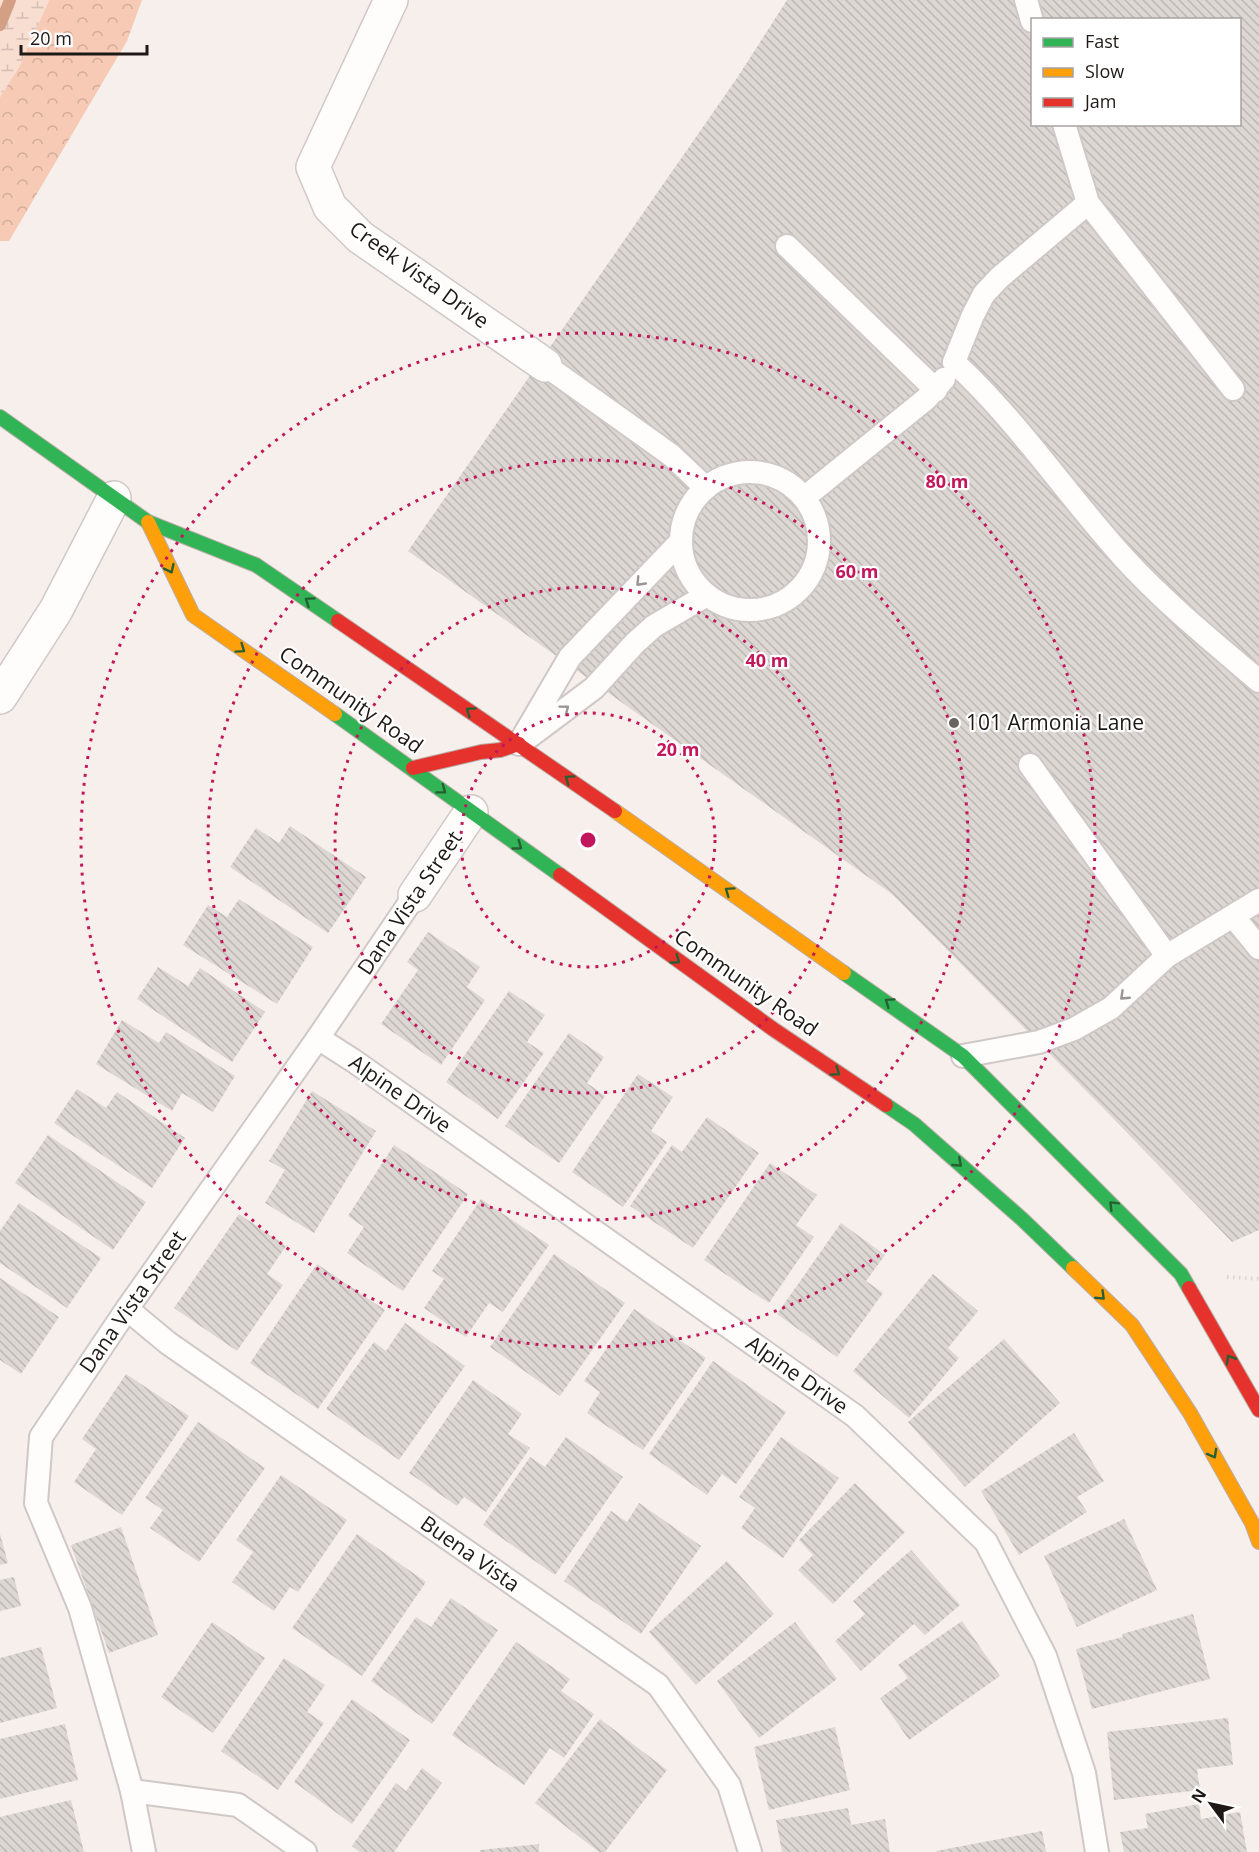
<svg xmlns="http://www.w3.org/2000/svg" width="1259" height="1852" viewBox="0 0 1259 1852" font-family="'Open Sans',sans-serif">
<style>
.forest{fill:url(#forest-crowns)}
.wetland{fill:url(#wetland-marsh)}
.lines{fill:none;stroke-linecap:round;stroke-linejoin:round}
.stream{stroke:#d3a086;stroke-width:12}
.building{fill:url(#building-back-hatch);fill-rule:evenodd}
.lane-casing{stroke:#cfc8c6;stroke-width:26}
.street-casing{stroke:#cfc8c6;stroke-width:36}
.fast-casing{stroke:#bbada7;stroke-width:16}
.slow-casing{stroke:#bbada7;stroke-width:16}
.jam-casing{stroke:#bbada7;stroke-width:16}
.path{stroke:#d8d6d5;stroke-width:4;stroke-dasharray:1.5 4.5;stroke-linecap:butt}
.lane{stroke:#fefdfc;stroke-width:22}
.street{stroke:#fefdfc;stroke-width:33}
.fast{stroke:#30b455;stroke-width:14}
.slow{stroke:#ff9f0a;stroke-width:14}
.jam{stroke:#e5322d;stroke-width:14}
.oneway{stroke:#265f32}
.oneway2{stroke:#999694}
.ring{fill:none;stroke:#c2185b;stroke-width:3;stroke-dasharray:3 6}
.poi-dot{fill:#6a6461;stroke:#fff;stroke-width:2}
.labels{text-anchor:middle;stroke-width:4.5;stroke-linejoin:round;paint-order:stroke}
.street-label{font-size:21px;fill:#1e1916;stroke:#fff}
.poi-label{font-size:21px;fill:#1e1916;stroke:#fff;text-anchor:start}
.centre{fill:#c2185b;stroke:#fff;stroke-width:3}
.ring-label{font-size:18px;text-anchor:middle;font-weight:bold;fill:#c2185b;stroke:#fff;stroke-width:4.5;stroke-linejoin:round;paint-order:stroke}
</style>
<defs>
<pattern id="forest-crowns" width="20" height="18" patternUnits="userSpaceOnUse" patternTransform="scale(1.5)"><rect width="20" height="18" fill="#f6cab4"/><path d="M2 6a3 3 0 1 1 6 0M12 15a3 3 0 1 1 6 0" fill="none" stroke="#d2ad9a"/></pattern>
<pattern id="wetland-marsh" width="20" height="14" patternUnits="userSpaceOnUse" patternTransform="scale(1.5)"><rect width="20" height="14" fill="#f8ddd1"/><path d="M1 5h8M5 5V1M11 12h8M15 12V8" fill="none" stroke="#d4bdb3"/></pattern>
<pattern id="building-back-hatch" width="6" height="6" patternUnits="userSpaceOnUse" patternTransform="scale(1.5)"><rect width="6" height="6" fill="#ddd7d4"/><path d="M-1 5l2 2M0 0l6 6M5-1l2 2" fill="none" stroke="#bdb8b5"/></pattern>
</defs>
<rect width="100%" height="100%" fill="#f7efec"/>
<polygon class="forest" points="49,0 142,0 127,41 9,241 0,241 0,97 19,67"/>
<polygon class="wetland" points="0,0 49,0 19,67 0,97"/>
<g class="lines">
<polyline class="stream" points="0,25 10,0"/>
</g>
<g class="building">
<path d="M787 0H1258L1259 3V1230L1232 1242 1106 1111 892 894 408 551 737 78ZM1032 20H1240V124H1032Z"/>
<polygon points="290,826 366,877 328,933 230,867 256,828 279,843"/>
<polygon points="239,899 313,947 277,1004 183,945 208,905 227,917"/>
<polygon points="428,932 480,967 467,987 485,1000 441,1065 381,1024 418,970 407,962"/>
<polygon points="158,967 188,986 200,968 265,1012 232,1062 137,999"/>
<polygon points="509,991 545,1015 527,1042 544,1053 498,1119 446,1082"/>
<polygon points="122,1020 159,1043 166,1032 235,1076 213,1112 182,1093 172,1111 96,1064"/>
<polygon points="569,1033 604,1057 587,1083 605,1096 559,1163 505,1126"/>
<polygon points="638,1074 673,1097 651,1131 667,1142 623,1207 572,1172"/>
<polygon points="77,1089 106,1108 117,1092 185,1138 152,1188 54,1123"/>
<polygon points="312,1091 376,1131 314,1233 265,1203 285,1170 269,1161"/>
<polygon points="707,1117 759,1153 693,1248 630,1206 672,1145 682,1152"/>
<polygon points="48,1135 146,1202 113,1250 15,1183"/>
<polygon points="394,1145 468,1194 403,1291 347,1253 364,1227 348,1216"/>
<polygon points="770,1163 817,1195 796,1225 814,1237 769,1303 704,1260"/>
<polygon points="481,1199 549,1245 503,1312 489,1303 466,1337 424,1308 444,1279 432,1271"/>
<polygon points="19,1203 101,1258 67,1308 0,1263 0,1231"/>
<polygon points="239,1214 286,1246 267,1274 283,1285 237,1351 174,1308"/>
<polygon points="841,1223 885,1255 866,1281 883,1293 837,1357 777,1314"/>
<polygon points="554,1254 625,1303 560,1396 490,1347"/>
<polygon points="317,1264 385,1310 318,1409 250,1363"/>
<polygon points="933,1274 978,1311 948,1348 959,1358 909,1418 853,1371"/>
<polygon points="0,1278 59,1317 21,1374 0,1360"/>
<polygon points="634,1309 706,1358 643,1450 587,1413 600,1392 584,1381"/>
<polygon points="405,1323 465,1366 399,1460 326,1409 374,1342 386,1351"/>
<polygon points="1004,1339 1060,1403 965,1487 908,1422"/>
<polygon points="713,1361 786,1412 736,1484 722,1474 707,1495 649,1454"/>
<polygon points="126,1374 189,1416 122,1515 74,1482 96,1449 82,1439"/>
<polygon points="473,1380 522,1414 508,1434 530,1448 486,1512 464,1497 457,1506 409,1473"/>
<polygon points="198,1422 265,1468 199,1562 150,1528 163,1510 145,1498"/>
<polygon points="1074,1433 1104,1481 1077,1497 1087,1512 1019,1555 981,1491"/>
<polygon points="566,1437 623,1477 555,1575 483,1525 530,1457 545,1467"/>
<polygon points="781,1437 839,1478 783,1558 741,1528 755,1508 739,1497"/>
<polygon points="281,1475 347,1520 298,1592 290,1587 274,1611 232,1582 253,1552 236,1540"/>
<polygon points="855,1483 905,1532 833,1604 798,1570 813,1555 799,1540"/>
<polygon points="639,1503 701,1546 641,1634 564,1581 611,1511 627,1522"/>
<polygon points="1124,1519 1157,1590 1077,1627 1044,1556"/>
<polygon points="121,1527 158,1635 109,1653 71,1545"/>
<polygon points="0,1534 8,1563 0,1565"/>
<polygon points="357,1534 426,1582 362,1676 292,1628"/>
<polygon points="911,1550 960,1605 925,1635 914,1624 861,1671 835,1641 865,1614 853,1601"/>
<polygon points="727,1561 774,1614 696,1685 649,1632"/>
<polygon points="14,1577 21,1606 0,1611 0,1580"/>
<polygon points="451,1598 498,1630 432,1724 371,1681 416,1617 431,1627"/>
<polygon points="1193,1614 1210,1679 1092,1709 1076,1649 1123,1637 1122,1634"/>
<polygon points="962,1621 1000,1676 909,1740 880,1698 908,1678 898,1665"/>
<polygon points="212,1622 265,1658 213,1733 161,1697"/>
<polygon points="795,1622 837,1679 759,1738 717,1681"/>
<polygon points="516,1642 570,1679 561,1691 594,1714 564,1758 550,1748 524,1785 452,1735"/>
<polygon points="41,1647 57,1708 0,1723 0,1658"/>
<polygon points="284,1658 325,1685 307,1712 324,1723 278,1790 221,1751"/>
<polygon points="352,1699 410,1740 352,1824 294,1782"/>
<polygon points="1228,1718 1233,1765 1197,1769 1200,1790 1114,1800 1107,1732"/>
<polygon points="600,1719 667,1770 605,1852 599,1852 535,1803"/>
<polygon points="65,1724 78,1780 0,1799 0,1739"/>
<polygon points="835,1727 850,1790 769,1810 754,1747"/>
<polygon points="422,1768 442,1783 394,1852 360,1852 352,1846 396,1783 406,1791"/>
<polygon points="71,1800 84,1852 0,1852 0,1817"/>
<polygon points="1199,1804 1201,1819 1240,1812 1247,1852 1124,1852 1120,1832 1148,1828 1145,1814"/>
<polygon points="848,1808 851,1825 885,1819 890,1852 782,1852 776,1820"/>
<polygon points="1042,1831 1046,1852 937,1852 936,1851"/>
<polygon points="539,1844 539,1852 480,1852 480,1850"/>
</g>
<g class="lines">
<g class="lane-casing">
<g id="lane">
<polyline points="1026,0 1032,21"/>
<polyline points="1064,124 1088,203 1233,389"/>
<path d="M1088 203 999 278 984 294 973 315 954 362C1018 421 1066 494 1124 558 1165 603 1213 642 1259 681"/>
<polyline points="787,246 936,390"/>
<polyline points="545,365 671,455 706,488"/>
<circle cx="750" cy="541" r="69"/>
<polyline points="805,497 926,399 944,379"/>
<polyline points="526,739 594,688 635,643 654,626 707,595"/>
<polyline points="519,744 570,657 681,541"/>
<polyline points="1030,765 1167,956"/>
<polyline points="1233,916 1259,948"/>
<polyline points="318,1038 354,1061 855,1416 986,1542 1045,1656 1084,1773 1097,1852"/>
<polyline points="963,1056 1039,1042 1074,1029 1111,1008 1167,956 1259,900"/>
<polyline points="127,1309 168,1343 658,1685 729,1785 750,1852"/>
<polyline points="132,1791 238,1805 305,1852"/>
<polyline points="144,1852 132,1791 80,1608 36,1503 41,1437 127,1309 318,1038 415,895"/>
</g>
</g>
<g class="street-casing">
<g id="street">
<polyline points="391,0 313,167 330,207 360,237 545,365"/>
<polyline points="0,697 56,610 114,498"/>
<polyline points="415,895 471,812"/>
</g>
</g>
<g class="fast-casing">
<g id="fast">
<polyline points="0,417 148,522 256,565 338,621"/>
<polyline points="335,714 560,875"/>
<polyline points="844,973 963,1056 1181,1274 1189,1288"/>
<polyline points="886,1105 914,1124 1022,1219 1073,1268"/>
</g>
</g>
<g class="slow-casing">
<g id="slow">
<polyline points="148,522 193,615 335,714"/>
<polyline points="615,811 844,973"/>
<polyline points="1073,1268 1132,1325 1190,1413 1252,1523 1259,1542"/>
</g>
</g>
<g class="jam-casing">
<g id="jam">
<polyline points="338,621 615,811"/>
<polyline points="413,768 481,752 500,750 519,744"/>
<polyline points="560,875 773,1029 886,1105"/>
<polyline points="1189,1288 1259,1410"/>
</g>
</g>
<polyline class="path" points="1227,1277 1259,1279"/>
<use href="#lane" class="lane"/>
<use href="#street" class="street"/>
<use href="#fast" class="fast"/>
<use href="#slow" class="slow"/>
<use href="#jam" class="jam"/>
</g>
<defs><path id="oneway-chevron" d="M-2-3.5L2.5 0L-2 3.5" fill="none" stroke-width="1.6" stroke-linecap="round" stroke-linejoin="round" transform="scale(1.5)"/></defs>
<g class="oneway">
<use href="#oneway-chevron" transform="translate(170 569) rotate(64)"/>
<use href="#oneway-chevron" transform="translate(309 601) rotate(-146)"/>
<use href="#oneway-chevron" transform="translate(241 649) rotate(35)"/>
<use href="#oneway-chevron" transform="translate(470 711) rotate(-146)"/>
<use href="#oneway-chevron" transform="translate(569 779) rotate(-145)"/>
<use href="#oneway-chevron" transform="translate(442 790) rotate(37)"/>
<use href="#oneway-chevron" transform="translate(518 846) rotate(36)"/>
<use href="#oneway-chevron" transform="translate(729 891) rotate(-145)"/>
<use href="#oneway-chevron" transform="translate(676 960) rotate(36)"/>
<use href="#oneway-chevron" transform="translate(889 1002) rotate(-145)"/>
<use href="#oneway-chevron" transform="translate(836 1072) rotate(34)"/>
<use href="#oneway-chevron" transform="translate(958 1163) rotate(41)"/>
<use href="#oneway-chevron" transform="translate(1113 1205) rotate(-135)"/>
<use href="#oneway-chevron" transform="translate(1101 1296) rotate(44)"/>
<use href="#oneway-chevron" transform="translate(1230 1359) rotate(-120)"/>
<use href="#oneway-chevron" transform="translate(1213 1454) rotate(61)"/>
</g>
<g class="oneway2">
<use href="#oneway-chevron" transform="translate(640 582) rotate(134)"/>
<use href="#oneway-chevron" transform="translate(565 709) rotate(-37)"/>
<use href="#oneway-chevron" transform="translate(1124 996) rotate(137)"/>
</g>
<g class="ring">
<circle cx="588" cy="840" r="127"/>
<circle cx="588" cy="840" r="253"/>
<circle cx="588" cy="840" r="380"/>
<circle cx="588" cy="840" r="507"/>
</g>
<circle class="poi-dot" cx="954" cy="723" r="6"/>
<g class="labels">
<g class="street-label">
<text transform="translate(419 275) rotate(36)" y="7">Creek Vista Drive</text>
<text transform="translate(351 700) rotate(35)" y="7">Community Road</text>
<text transform="translate(410 903) rotate(-56)" y="7">Dana Vista Street</text>
<text transform="translate(746 983) rotate(35)" y="7">Community Road</text>
<text transform="translate(400 1094) rotate(35)" y="7">Alpine Drive</text>
<text transform="translate(133 1302) rotate(-55)" y="7">Dana Vista Street</text>
<text transform="translate(797 1375) rotate(35)" y="7">Alpine Drive</text>
<text transform="translate(470 1554) rotate(35)" y="7">Buena Vista</text>
</g>
<g class="poi-label">
<text x="966" y="730">101 Armonia Lane</text>
</g>
</g>
<circle cx="588" cy="840" r="9" class="centre"/>
<g class="ring-label">
<text x="947" y="488">80 m</text>
<text x="857" y="578">60 m</text>
<text x="767" y="667">40 m</text>
<text x="678" y="756">20 m</text>
</g>
<rect x="1031" y="18" width="210" height="108" fill="#ffffff" stroke="#a5a3a2" stroke-width="1.5"/>
<rect x="1043" y="38" width="30" height="9" fill="#30b455" stroke="#a5a3a2" stroke-width="1.5"/>
<text x="1085" y="48" font-size="18" fill="#1e1916">Fast</text>
<rect x="1043" y="68" width="30" height="9" fill="#ff9f0a" stroke="#a5a3a2" stroke-width="1.5"/>
<text x="1085" y="78" font-size="18" fill="#1e1916">Slow</text>
<rect x="1043" y="98" width="30" height="9" fill="#e5322d" stroke="#a5a3a2" stroke-width="1.5"/>
<text x="1085" y="108" font-size="18" fill="#1e1916">Jam</text>
<g transform="translate(1211 1804) rotate(303)" stroke="#ffffff" stroke-width="4.5" paint-order="stroke">
<path d="M0-4.5L10 22L0 15L-10 22Z" fill="#1e1916"/>
<text y="-9" font-size="16" font-weight="bold" text-anchor="middle" fill="#1e1916">N</text>
</g>
<path d="M21 45v9h126v-9" fill="none" stroke="#1e1916" stroke-width="3"/>
<text x="30" y="45" font-size="18" fill="#1e1916" stroke="#ffffff" stroke-width="4.5" paint-order="stroke">20 m</text>
</svg>
